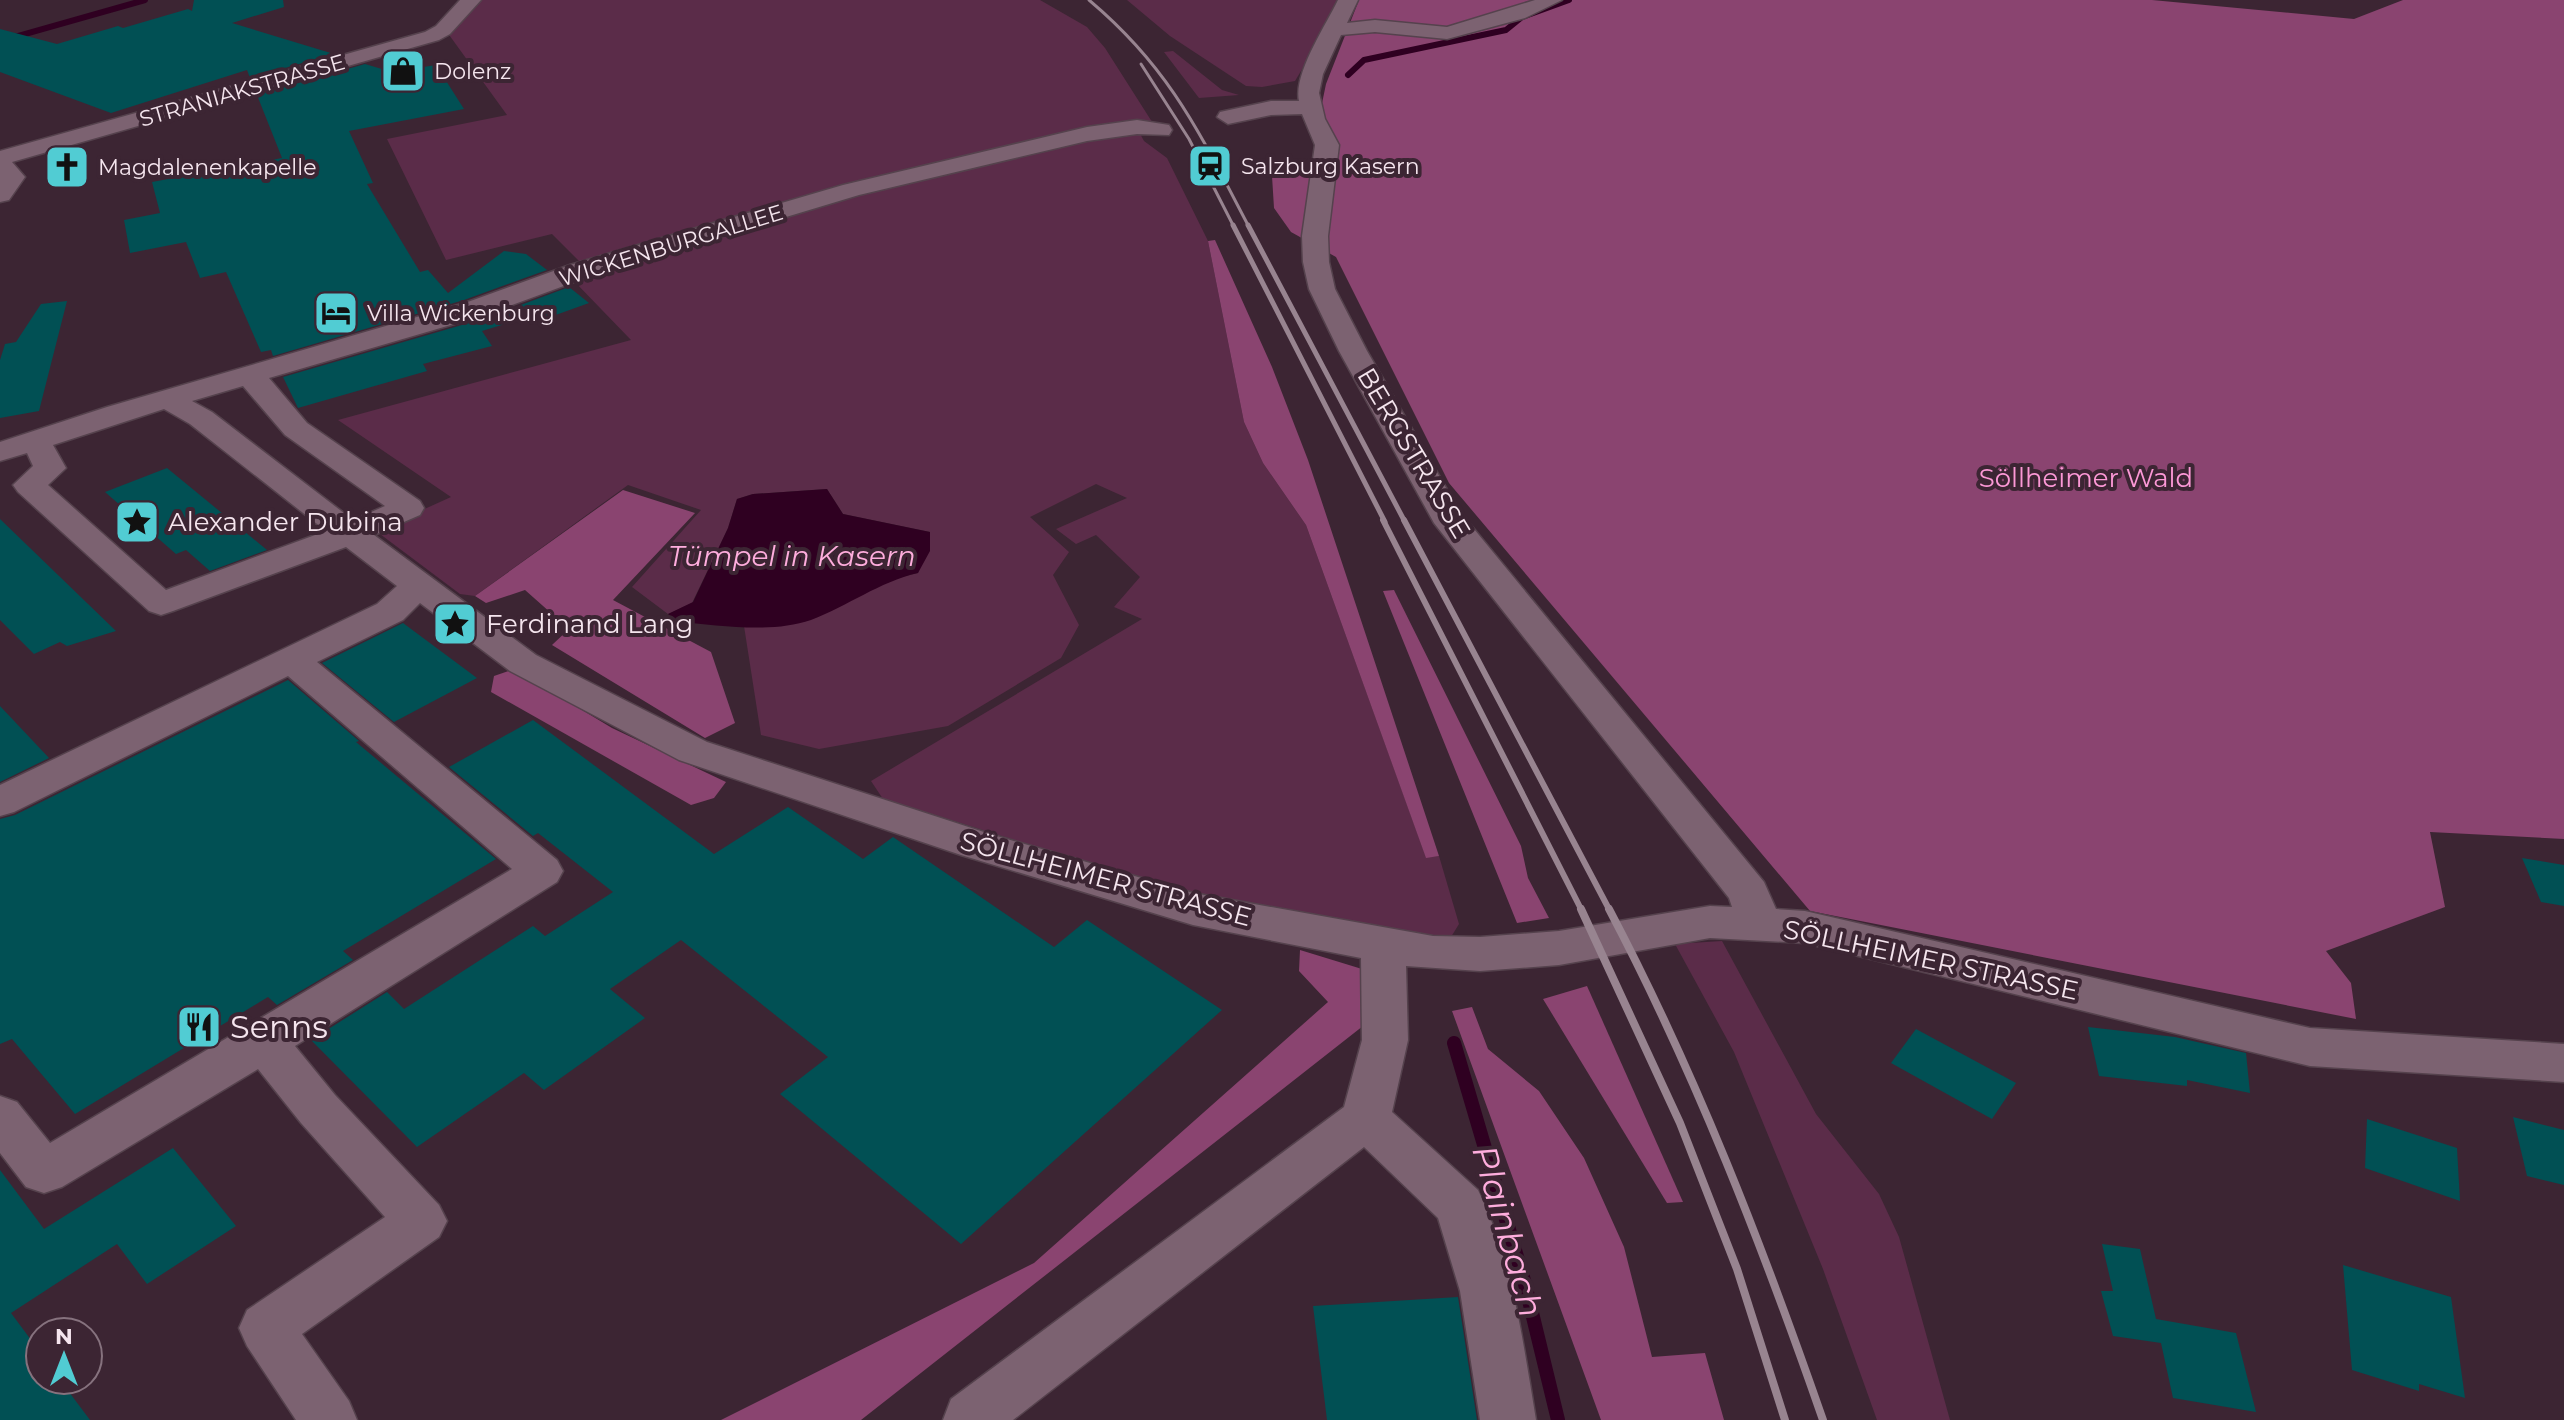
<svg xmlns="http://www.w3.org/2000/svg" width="2564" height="1420" viewBox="0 0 2564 1420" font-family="Montserrat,sans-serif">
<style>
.green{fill:#5b2c49}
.forest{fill:#8a4470}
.water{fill:#2f0021}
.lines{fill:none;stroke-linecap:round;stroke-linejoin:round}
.stream-far1{stroke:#2f0021;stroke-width:6}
.stream{stroke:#2f0021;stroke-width:14}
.building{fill:#015054}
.minor-casing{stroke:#55424d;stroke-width:3}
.minor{fill:#7c6271;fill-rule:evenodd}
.rail-far3{stroke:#988490;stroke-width:3}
.rail-far2{stroke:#988490;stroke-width:5}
.rail-far1{stroke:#988490;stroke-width:6}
.rail{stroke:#988490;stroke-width:8}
.labels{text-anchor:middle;stroke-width:8;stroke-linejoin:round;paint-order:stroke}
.far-poi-label{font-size:22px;fill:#f5e5ee;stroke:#3c2533;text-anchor:start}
.far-street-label{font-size:22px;fill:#f5e5ee;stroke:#3c2533}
.street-label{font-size:26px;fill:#f5e5ee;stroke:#3c2533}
.park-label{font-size:26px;fill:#fc98d6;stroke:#3c2533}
.poi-label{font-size:26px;fill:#f5e5ee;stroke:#3c2533;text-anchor:start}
.water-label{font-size:28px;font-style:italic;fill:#feaddd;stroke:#3c2533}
.near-poi-label{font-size:32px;fill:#f5e5ee;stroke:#3c2533;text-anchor:start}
.near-water-label{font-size:34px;font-style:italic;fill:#feaddd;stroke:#3c2533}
</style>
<rect width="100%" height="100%" fill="#3c2533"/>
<g class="green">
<path d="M476 0H1040L1087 27 1105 48 1154 125 1137 128 1144 141 1167 158 1208 241 1244 422 1263 463 1306 525 1426 857 1439 856 1459 924 1451 937C1257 925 1068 855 883 799L871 781 1142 619 1114 607 1140 577 1096 535 1076 544 1056 529 1127 498 1096 484 1030 517 1069 552 1053 575 1079 625 1061 658 948 726 819 749 761 735 744 626 780 625 893 579 918 573 930 532 843 514 827 489 753 494 737 499 728 528 692 603 668 614 632 587 701 510 628 485 475 596 460 594 376 531 451 497 338 420 631 340 573 280 592 274 552 234 446 260 387 139 507 115 447 32Z"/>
<polygon points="1127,0 1337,0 1316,46 1295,81 1262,87 1246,86 1170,36"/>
<polygon points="1173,51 1222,90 1239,95 1199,98 1164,52"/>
<polygon points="1722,941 1816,1114 1879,1194 1899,1237 1950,1420 1877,1420 1823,1269 1734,1052 1675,944"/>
</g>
<g class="forest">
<polygon points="1359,0 2152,0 2354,19 2403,0 2564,0 2564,839 2430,832 2445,907 2326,951 2351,983 2356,1019 1810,911 1449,483 1336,257 1291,232 1274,208 1272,176 1305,165 1335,146 1320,113 1326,84"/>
<polygon points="1215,240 1272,367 1308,460 1439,856 1426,858 1306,525 1263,463 1244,422 1208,241"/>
<polygon points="623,490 695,513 613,600 711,652 735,723 705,738 552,645 569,629 525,590 486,603 475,596"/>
<polygon points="1394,590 1521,846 1528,878 1549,918 1517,923 1383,591"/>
<polygon points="514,669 612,728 726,782 714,798 691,805 491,692 494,676"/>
<polygon points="1300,950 1362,969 1363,1026 861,1420 721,1420 1034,1263 1328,1002 1299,971"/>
<polygon points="1587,986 1683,1202 1667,1203 1543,999"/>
<polygon points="1472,1007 1488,1049 1539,1091 1584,1158 1624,1247 1652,1357 1705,1353 1724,1420 1601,1420 1452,1011"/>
</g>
<path class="water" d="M827 489 843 514 930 532V551L918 573C879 582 848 606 811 620 770 634 719 625 677 622L668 614 693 602 728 528 737 499 753 494Z"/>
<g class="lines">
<g class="stream-far1">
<polyline points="0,41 145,0"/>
<polyline points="1348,75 1364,60 1506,30 1522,17 1569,0"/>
</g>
<polyline class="stream" points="1454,1043 1525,1284 1558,1420"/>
</g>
<g class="building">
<polygon points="194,0 283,0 284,7 232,23 334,54 250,78 247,70 111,113 0,72 0,29 57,44 118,26 123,28 188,9 192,11"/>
<polygon points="365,64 392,72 436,65 464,109 349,131 373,183 367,184 420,272 428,270 448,293 504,251 526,254 547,270 464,300 273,356 271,350 261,352 226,272 200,278 186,242 130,253 124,220 160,213 152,182 282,158 257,95"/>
<polygon points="569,287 589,303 539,321 532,316 482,331 492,346 423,364 427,371 298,408 283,377 486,318"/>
<polygon points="67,301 39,411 0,418 0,360 5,344 16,342 41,304"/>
<polygon points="167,468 267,550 210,571 186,550 176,554 105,492"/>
<polygon points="0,519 116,631 67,646 60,642 34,654 0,620"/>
<polygon points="403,623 477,678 394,722 322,663"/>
<polygon points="288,680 359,741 356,742 496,859 343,951 353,960 277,1005 268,997 75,1114 12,1039 0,1044 0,819 15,815"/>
<polygon points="0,706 49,758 0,782"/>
<polygon points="533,720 714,854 788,807 863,859 893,837 1054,947 1087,920 1222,1010 961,1244 780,1094 828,1057 681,940 610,989 645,1018 544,1090 524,1073 417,1147 311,1040 387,992 404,1009 533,926 545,936 613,892 538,833 533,836 449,767"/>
<polygon points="2522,858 2564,865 2564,906 2541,902"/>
<polygon points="2088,1027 2175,1037 2246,1053 2250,1093 2187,1080 2187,1086 2099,1076"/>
<polygon points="1916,1029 2016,1083 1992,1119 1891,1063"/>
<polygon points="2513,1117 2564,1130 2564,1185 2527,1176"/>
<polygon points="2367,1119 2457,1148 2460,1201 2365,1168"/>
<polygon points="173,1148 236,1226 147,1284 117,1244 11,1313 40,1352 40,1380 60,1380 90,1420 0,1420 0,1170 44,1229"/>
<polygon points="2102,1244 2140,1249 2156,1319 2236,1333 2256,1412 2173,1398 2161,1343 2113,1336 2101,1291 2113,1291"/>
<polygon points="2343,1265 2451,1297 2465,1398 2419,1384 2419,1391 2352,1370"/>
<polygon points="1458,1297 1477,1420 1327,1420 1313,1306"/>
</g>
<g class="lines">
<g class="minor-casing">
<g id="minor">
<polygon points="460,0 481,0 450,34 439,40 12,162 25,177 9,200 0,202 0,151 425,32 436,26"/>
<path d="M1338 0H1358L1347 23 1375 20 1447 27 1535 0H1562L1525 18 1447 39 1375 32 1341 35 1323 74 1319 93 1325 119 1339 145 1328 236 1329 262 1335 289 1367 351 1460 512 1764 882 1776 909 1805 911 2310 1028 2564 1044V1082L2310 1066 1805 943 1710 938 1559 965 1480 971 1406 966 1408 1040 1392 1112 1478 1190C1513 1262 1523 1342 1536 1420H1480L1460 1291 1438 1218 1364 1147 1013 1420H943L951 1399 1344 1107 1362 1040 1361 958 1193 925 961 855 679 760 510 671 420 603 403 620 317 662 557 860 563 871 557 882 295 1046 335 1095 439 1205 447 1221 439 1237 302 1334 349 1401 357 1420H296L247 1346 239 1328 247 1310 385 1217 301 1123 258 1069 62 1187 44 1193 26 1187 0 1153V1096L17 1102 50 1143 512 869 288 676 14 812 0 816V785L377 604 397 586 346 547 173 611 161 615 149 611 18 492 13 485 33 466 27 453 0 461V442L107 407 465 303 570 265 843 185 1087 127 1137 120 1169 125 1172 130 1169 135 1137 134 1087 141 859 195 588 277 485 315 269 378 307 423 420 501 424 508 420 515 374 535 536 655 707 742 990 834 1193 893 1433 936 1480 937 1559 931 1710 906 1732 907 1729 898 1434 523 1339 351 1309 289 1303 262 1302 236 1315 145 1302 114 1271 115 1228 124 1217 117 1220 112 1271 101H1299C1293 74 1326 25 1338 0ZM243 386 285 435 385 506 353 520 212 412 192 401ZM164 409 190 424 326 531 166 590 48 485 66 468 53 445Z"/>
</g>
</g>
<use href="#minor" class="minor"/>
<g class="rail-far3">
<path d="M1089 0C1171 69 1200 134 1249 227"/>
<polyline points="1141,64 1189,139 1234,227"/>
</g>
<g class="rail-far2">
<polyline points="1233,225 1385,522"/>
<polyline points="1248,225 1405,522"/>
</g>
<g class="rail-far1">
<polyline points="1383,520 1582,911"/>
<polyline points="1404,520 1610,911"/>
</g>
<g class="rail">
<polyline points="1581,909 1680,1123 1737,1269 1785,1420"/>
<path d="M1609 909C1696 1074 1762 1245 1823 1420"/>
</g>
</g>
<defs>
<g id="shop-square" transform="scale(2.3)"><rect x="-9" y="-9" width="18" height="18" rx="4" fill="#51ccd3" stroke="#3c2533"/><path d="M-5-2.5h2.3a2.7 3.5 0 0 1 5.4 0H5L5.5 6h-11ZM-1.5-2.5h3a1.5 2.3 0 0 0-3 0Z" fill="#111"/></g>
<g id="station-square" transform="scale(2.3)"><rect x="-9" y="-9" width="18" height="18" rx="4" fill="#51ccd3" stroke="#3c2533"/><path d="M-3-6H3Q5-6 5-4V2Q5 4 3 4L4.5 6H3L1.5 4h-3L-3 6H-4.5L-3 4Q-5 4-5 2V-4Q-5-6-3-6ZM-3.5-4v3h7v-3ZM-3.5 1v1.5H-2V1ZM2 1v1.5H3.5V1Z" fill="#111"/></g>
<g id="church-square" transform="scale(2.3)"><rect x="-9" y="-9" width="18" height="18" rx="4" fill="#51ccd3" stroke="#3c2533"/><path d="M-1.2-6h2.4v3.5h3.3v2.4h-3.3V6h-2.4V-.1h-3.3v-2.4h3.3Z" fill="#111"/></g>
<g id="hotel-square" transform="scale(2.3)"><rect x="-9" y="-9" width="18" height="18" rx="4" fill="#51ccd3" stroke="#3c2533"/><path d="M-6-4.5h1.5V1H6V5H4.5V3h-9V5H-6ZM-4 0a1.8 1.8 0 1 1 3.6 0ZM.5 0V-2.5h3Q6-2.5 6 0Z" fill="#111"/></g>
<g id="sight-square" transform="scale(2.3)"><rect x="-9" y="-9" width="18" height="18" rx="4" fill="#51ccd3" stroke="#3c2533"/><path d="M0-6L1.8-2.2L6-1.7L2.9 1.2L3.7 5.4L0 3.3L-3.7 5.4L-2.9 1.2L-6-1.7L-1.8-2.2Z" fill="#111"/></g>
<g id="restaurant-square" transform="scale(2.3)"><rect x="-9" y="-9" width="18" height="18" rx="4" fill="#51ccd3" stroke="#3c2533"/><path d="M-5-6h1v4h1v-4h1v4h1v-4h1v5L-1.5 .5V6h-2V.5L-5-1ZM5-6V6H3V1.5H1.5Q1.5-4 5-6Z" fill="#111"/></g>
</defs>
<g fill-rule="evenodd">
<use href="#shop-square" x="403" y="71"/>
<use href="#station-square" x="1210" y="166"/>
<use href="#church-square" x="67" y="167"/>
<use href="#hotel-square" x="336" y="313"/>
<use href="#sight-square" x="137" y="522"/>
<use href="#sight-square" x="455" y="624"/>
<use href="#restaurant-square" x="199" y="1027"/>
</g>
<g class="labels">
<g class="far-poi-label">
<text x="434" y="79">Dolenz</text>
<text x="1241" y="174">Salzburg Kasern</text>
<text x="98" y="175">Magdalenenkapelle</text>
<text x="367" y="321">Villa Wickenburg</text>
</g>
<g class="far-street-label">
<text transform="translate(242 90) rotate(-16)" y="8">STRANIAKSTRASSE</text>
<text transform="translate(671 245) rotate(-17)" y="8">WICKENBURGALLEE</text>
</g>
<g class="street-label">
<text transform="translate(1414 453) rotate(59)" y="9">BERGSTRASSE</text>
<text transform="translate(1106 879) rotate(15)" y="9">SÖLLHEIMER STRASSE</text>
<text transform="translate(1931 960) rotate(12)" y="9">SÖLLHEIMER STRASSE</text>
</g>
<g class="park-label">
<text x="2086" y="487">Söllheimer Wald</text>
</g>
<g class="poi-label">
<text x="168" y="531">Alexander Dubina</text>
<text x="486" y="633">Ferdinand Lang</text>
</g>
<g class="water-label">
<text x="792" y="566">Tümpel in Kasern</text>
</g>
<g class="near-poi-label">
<text x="230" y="1038">Senns</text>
</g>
<g class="near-water-label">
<text transform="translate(1508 1231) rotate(74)" y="12">Plainbach</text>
</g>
</g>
<g transform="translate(64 1356)"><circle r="38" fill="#3c2533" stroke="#86727e" stroke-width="2"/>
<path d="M0-6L14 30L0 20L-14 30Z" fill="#51ccd3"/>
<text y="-12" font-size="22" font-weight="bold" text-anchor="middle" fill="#f5e5ee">N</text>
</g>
</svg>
